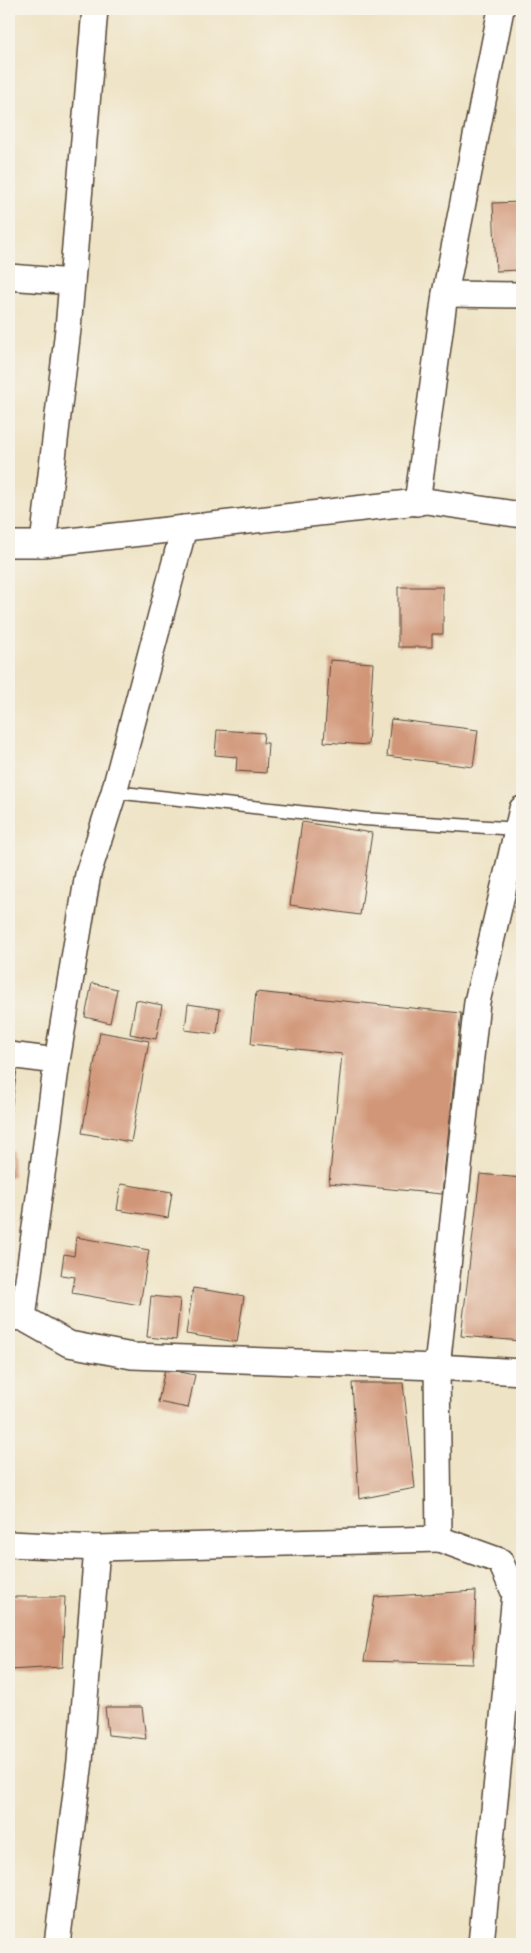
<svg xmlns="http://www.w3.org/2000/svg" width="531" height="1953" viewBox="0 0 531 1953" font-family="'IM FELL French Canon',serif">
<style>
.building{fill:#d19678}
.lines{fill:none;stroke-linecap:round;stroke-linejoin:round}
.lane-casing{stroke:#564637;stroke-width:15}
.street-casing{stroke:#564637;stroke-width:28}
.lane{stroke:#fff;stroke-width:12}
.street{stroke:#fff;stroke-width:25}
</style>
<rect width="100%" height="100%" fill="#f7f3e8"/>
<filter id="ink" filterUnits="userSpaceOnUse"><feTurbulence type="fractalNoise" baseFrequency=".02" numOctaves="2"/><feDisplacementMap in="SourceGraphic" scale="10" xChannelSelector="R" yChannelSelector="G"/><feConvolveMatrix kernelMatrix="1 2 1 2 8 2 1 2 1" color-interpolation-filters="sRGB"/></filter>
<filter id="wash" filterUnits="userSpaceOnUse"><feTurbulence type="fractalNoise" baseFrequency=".0096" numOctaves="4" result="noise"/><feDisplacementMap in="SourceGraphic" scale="20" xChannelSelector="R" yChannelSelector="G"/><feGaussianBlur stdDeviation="1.12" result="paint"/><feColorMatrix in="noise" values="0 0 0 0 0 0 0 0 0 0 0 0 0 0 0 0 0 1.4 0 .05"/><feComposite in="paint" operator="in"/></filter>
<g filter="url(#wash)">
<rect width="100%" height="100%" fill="#eee3c5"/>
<g id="blocks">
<g class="building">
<polygon points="522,202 522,270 496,271 493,203"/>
<polygon points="398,587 443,587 443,634 432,634 432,647 398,647"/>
<polygon points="330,660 373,663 368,745 324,742"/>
<polygon points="391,719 478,730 473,767 387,756"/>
<polygon points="217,730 264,733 263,743 268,743 266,773 236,771 237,757 215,755"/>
<polygon points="302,822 372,833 360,915 290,905"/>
<polygon points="92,983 117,989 110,1023 85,1017"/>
<polygon points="256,992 461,1013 442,1194 329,1183 342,1054 251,1044"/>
<polygon points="136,1000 162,1005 156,1039 130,1034"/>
<polygon points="188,1004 220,1009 217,1034 185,1030"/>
<polygon points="100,1032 149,1041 131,1142 82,1133"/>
<polygon points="9,1069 17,1070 11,1110 9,1110"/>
<polygon points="9,1150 12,1150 13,1176 9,1177"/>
<polygon points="480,1174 522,1178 522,1341 461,1336"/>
<polygon points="121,1184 172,1192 168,1218 117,1210"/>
<polygon points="76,1237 149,1250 140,1305 72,1293 75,1277 61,1275 64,1254 74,1256"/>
<polygon points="193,1288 244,1296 237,1342 186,1334"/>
<polygon points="151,1296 180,1299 176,1340 147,1337"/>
<polygon points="165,1369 195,1375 188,1408 158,1402"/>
<polygon points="352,1383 403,1383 415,1488 359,1499"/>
<polygon points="476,1591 473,1664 364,1661 375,1597"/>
<polygon points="9,1597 65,1597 62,1667 9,1670"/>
<polygon points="105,1707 142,1707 146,1739 108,1735"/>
</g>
</g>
</g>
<g filter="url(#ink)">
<use href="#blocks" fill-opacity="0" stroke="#564637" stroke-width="1"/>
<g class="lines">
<g class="lane-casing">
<polyline id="lane" points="114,792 364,819 518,829"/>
</g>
<g class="street-casing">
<g id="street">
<polyline points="9,277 72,282"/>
<polyline points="445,294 522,295"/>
<polyline points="417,503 445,294 501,9"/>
<polyline points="9,544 43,544 426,501 522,515"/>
<polyline points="43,544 68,329 95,9"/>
<polyline points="9,1055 57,1061"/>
<polyline points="9,1317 23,1318 69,1344 132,1356 437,1367 522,1372"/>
<polyline points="23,1318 57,1061 88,874 114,792 184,528"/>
<polyline points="9,1544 97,1548 439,1539"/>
<polyline points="57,1944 80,1761 97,1548"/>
<polyline points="481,1944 515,1594 500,1561 439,1539 437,1367 477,1002 522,809"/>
</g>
</g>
<use href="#lane" class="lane"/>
<use href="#street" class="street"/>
</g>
</g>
<rect width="531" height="1953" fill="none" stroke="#f7f3e8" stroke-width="30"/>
</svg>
